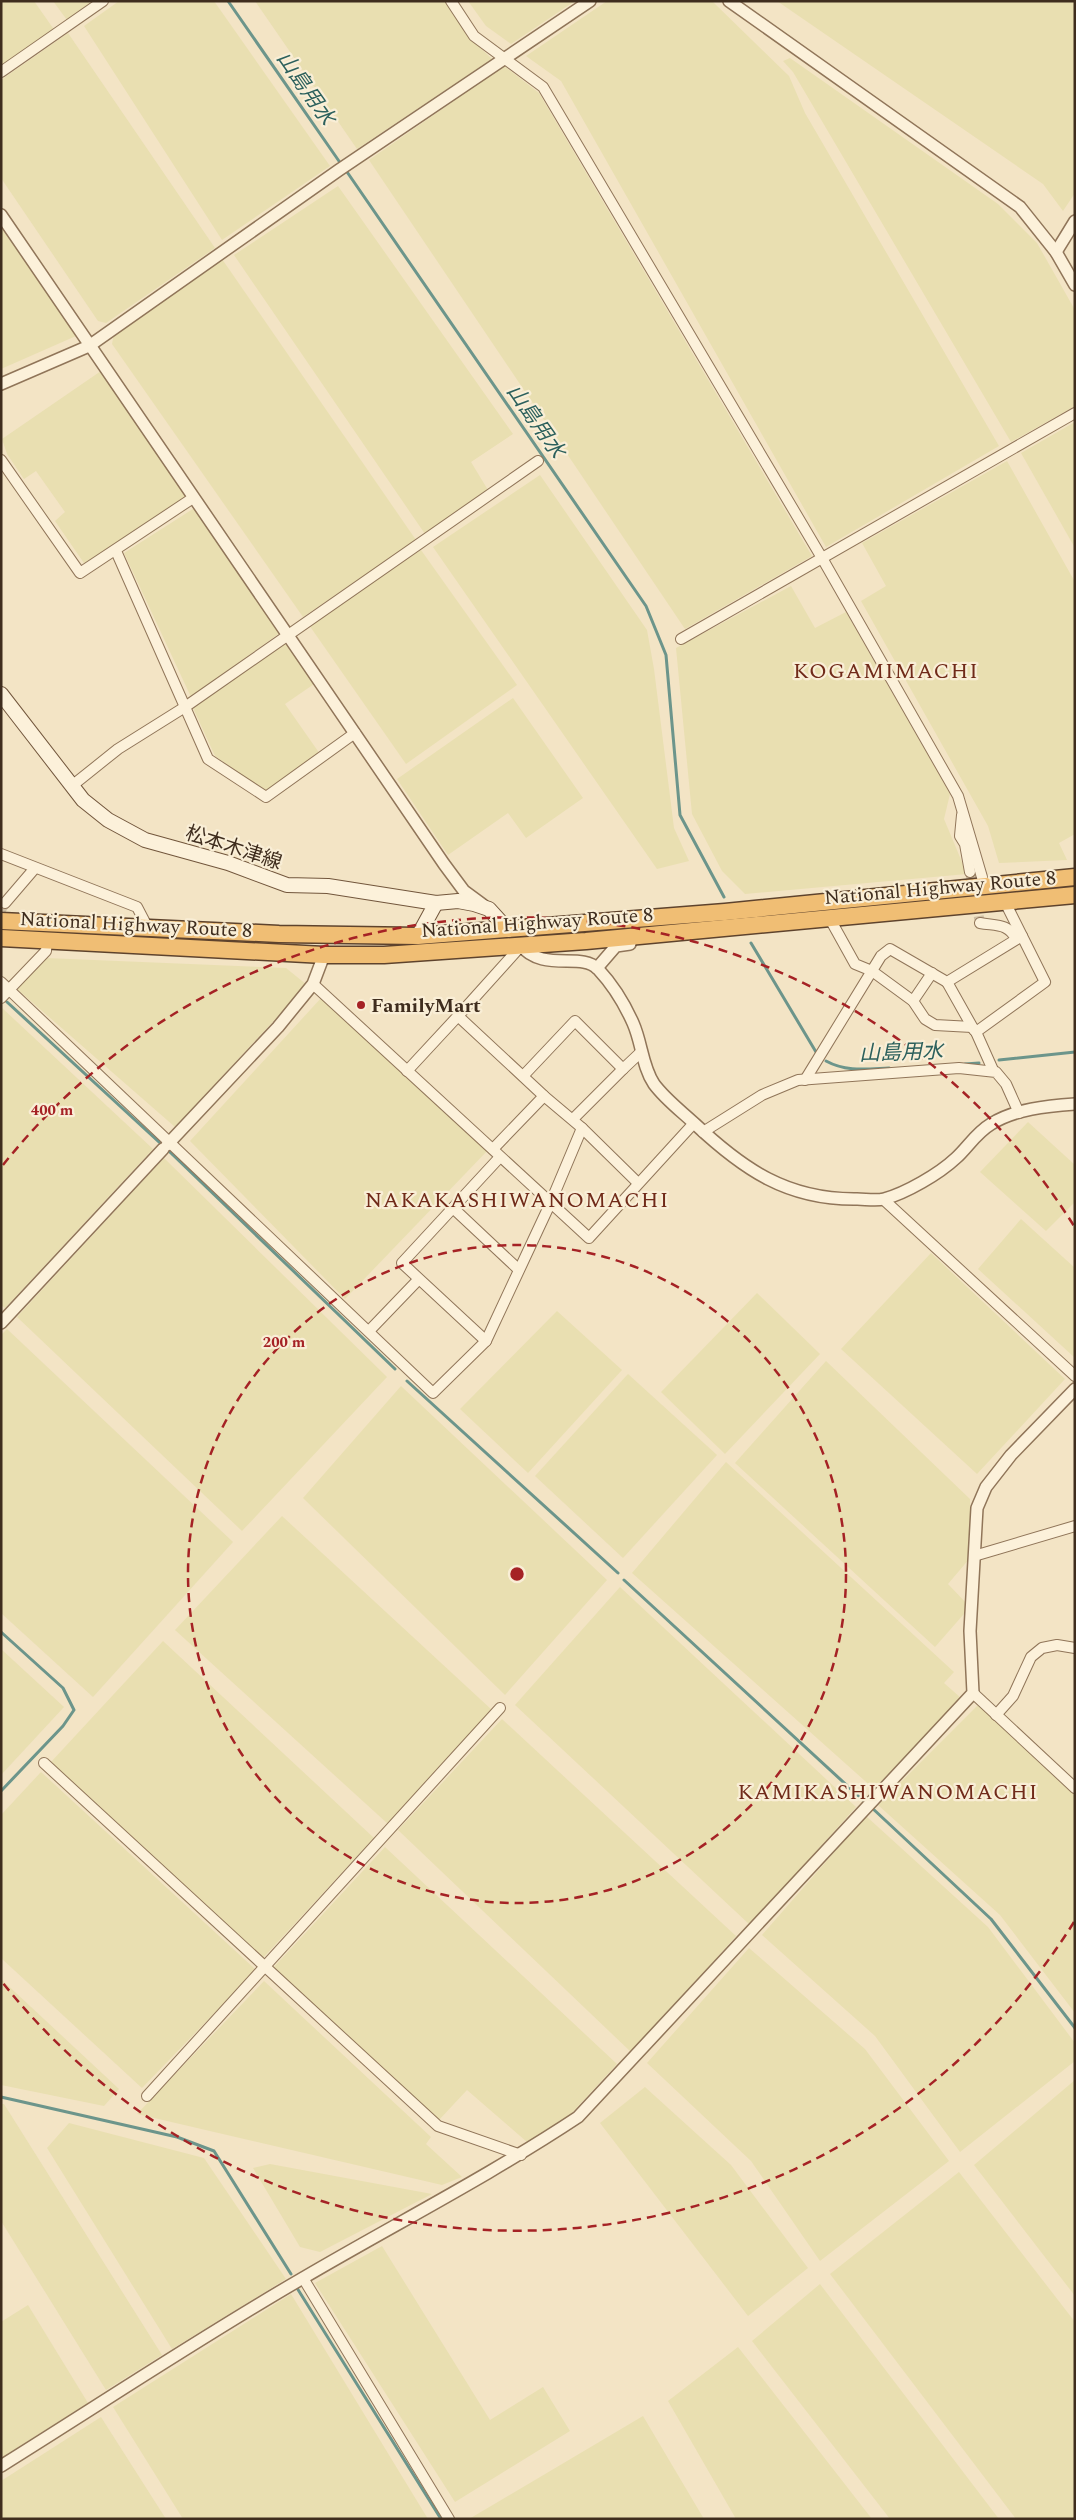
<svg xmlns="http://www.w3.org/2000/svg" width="1076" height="2520" viewBox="0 0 1076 2520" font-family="Spectral,'Noto Sans JP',serif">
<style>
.farmland{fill:#e9dfb1}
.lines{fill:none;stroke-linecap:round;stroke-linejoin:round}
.stream{stroke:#6c958b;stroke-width:3}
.minor-tunnel{stroke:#cfbfa4;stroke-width:10;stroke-dasharray:10 5;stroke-linecap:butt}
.minor-casing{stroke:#907559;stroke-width:12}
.tertiary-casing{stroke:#907559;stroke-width:14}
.secondary-casing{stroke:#72563c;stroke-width:16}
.trunk-casing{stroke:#5e432d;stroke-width:19}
.minor{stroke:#fcf1da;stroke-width:10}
.tertiary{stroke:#fcf1da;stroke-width:11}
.secondary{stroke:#fcf1da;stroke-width:14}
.trunk{stroke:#f0be74;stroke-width:16}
.ring{fill:none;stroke:#a52225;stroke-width:2.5;stroke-dasharray:9 6}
.poi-dot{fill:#a52225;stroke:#f9eed6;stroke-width:2}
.labels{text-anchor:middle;stroke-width:4.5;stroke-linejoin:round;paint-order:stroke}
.street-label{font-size:20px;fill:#3f2d1e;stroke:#f9eed6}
.poi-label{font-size:20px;font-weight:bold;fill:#3f2d1e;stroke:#f9eed6;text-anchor:start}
.water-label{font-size:21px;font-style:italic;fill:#2c605c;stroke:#f9eed6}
.quarter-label{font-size:22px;letter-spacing:1px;fill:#702a19;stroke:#f9eed6}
.centre{fill:#a52225;stroke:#f9eed6;stroke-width:2.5}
.ring-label{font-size:15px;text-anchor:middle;font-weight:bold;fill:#a52225;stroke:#f9eed6;stroke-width:4.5;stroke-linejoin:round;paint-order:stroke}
</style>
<rect width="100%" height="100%" fill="#f3e4c5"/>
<g class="farmland">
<polygon points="1,1 34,1 55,31 1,67"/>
<polygon points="53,1 94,1 67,20"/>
<polygon points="119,1 214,1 330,166 222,240 84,26"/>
<polygon points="255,1 445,1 472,40 492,59 357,149"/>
<polygon points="468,1 575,1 511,44 486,26"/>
<polygon points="607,1 712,1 789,76 805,113 999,446 826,547 561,81 526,56"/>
<polygon points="777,1 1075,1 1075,193 1063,211 1043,184"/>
<polygon points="68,33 215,248 106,323 98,321 1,178 1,80"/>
<polygon points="790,58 998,204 1037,243 1075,310 1075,406 1011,442 793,72 783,61"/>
<polygon points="504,66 539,93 812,556 685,629 369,160"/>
<polygon points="338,186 513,434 471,462 488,490 425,534 234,255"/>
<polygon points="1,227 76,336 1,369"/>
<polygon points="222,259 416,540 303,617 112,344 114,333"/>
<polygon points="101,371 188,495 86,566 55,521 65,512 36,471 24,479 7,454 2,439"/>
<polygon points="1075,422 1075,548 1021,453"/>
<polygon points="1007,461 1075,582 1075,834 1059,843 1067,860 999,863 988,826 861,601 886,586 862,543"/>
<polygon points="540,475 647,630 654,669 674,828 689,861 657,869 433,547"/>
<polygon points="196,507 281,632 191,697 124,553"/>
<polygon points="421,550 517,685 406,764 309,625"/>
<polygon points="791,586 815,628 846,612 950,794 944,819 967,874 745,894 722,871 692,814 676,648"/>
<polygon points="287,642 317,682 285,704 320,754 265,791 215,756 193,708"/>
<polygon points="513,698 583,798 526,838 508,813 448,855 397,779"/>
<polygon points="46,958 286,968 307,985 175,1127 17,989"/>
<polygon points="322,997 489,1149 345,1299 190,1141"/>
<polygon points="1,1007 153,1149 5,1308 1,1305"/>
<polygon points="1028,1122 1075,1165 1075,1202 1046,1231 980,1172"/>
<polygon points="164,1158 387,1377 242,1531 17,1317"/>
<polygon points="1021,1219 1075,1268 1075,1358 978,1269"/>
<polygon points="931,1253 1065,1379 977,1474 841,1349"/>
<polygon points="757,1293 820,1354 725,1454 661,1392"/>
<polygon points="557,1311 622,1370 528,1473 460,1409"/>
<polygon points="7,1329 233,1542 93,1697 1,1613 1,1335"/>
<polygon points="826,1361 970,1499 970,1558 948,1584 970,1607 935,1647 735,1463"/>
<polygon points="628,1374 717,1455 623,1558 535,1476"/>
<polygon points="401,1386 607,1580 505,1695 303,1498"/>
<polygon points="726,1462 954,1672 944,1683 961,1698 874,1789 632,1573"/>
<polygon points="282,1516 492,1710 388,1824 175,1630"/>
<polygon points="620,1587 856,1807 750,1925 515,1705"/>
<polygon points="163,1641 374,1838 262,1959 51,1762"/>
<polygon points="1,1649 64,1707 1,1775"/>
<polygon points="979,1704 1075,1788 1075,2013 1000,1915 878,1805"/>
<polygon points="502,1719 736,1936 632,2053 398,1830"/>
<polygon points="41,1772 256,1970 142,2088 1,1958 1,1815"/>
<polygon points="866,1816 988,1927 1075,2043 1075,2061 960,2152 875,2036 762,1935"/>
<polygon points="385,1847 617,2064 568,2117 527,2142 467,2090 439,2120 273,1968"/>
<polygon points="749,1948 865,2049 949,2161 820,2261 751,2161 647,2063"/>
<polygon points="1,1979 119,2089 104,2106 1,2085"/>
<polygon points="264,1981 431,2137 426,2144 462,2177 442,2185 137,2114"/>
<polygon points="1075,2080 1075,2296 974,2165"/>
<polygon points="645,2087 731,2165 808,2268 748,2316 600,2123"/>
<polygon points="1,2104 4,2104 162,2355 106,2390 1,2221"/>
<polygon points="69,2123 204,2158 286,2279 172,2349 47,2148"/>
<polygon points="270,2164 432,2194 320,2252 300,2247 253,2168"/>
<polygon points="959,2172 1075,2322 1075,2519 1016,2519 830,2274"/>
<polygon points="382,2246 490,2420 543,2387 570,2431 455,2502 315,2283"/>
<polygon points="820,2284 999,2519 890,2519 752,2341"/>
<polygon points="291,2294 428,2519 183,2519 113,2407"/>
<polygon points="28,2305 88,2403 1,2458 1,2322"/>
<polygon points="738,2347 872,2519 736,2519 668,2401"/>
<polygon points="643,2416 704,2519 469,2519"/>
<polygon points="101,2417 166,2519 1,2519 1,2481"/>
</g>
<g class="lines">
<g class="stream">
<polyline points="228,1 341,164"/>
<polyline points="345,169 646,606 666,655 680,815 724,897"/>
<polyline points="751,943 816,1052"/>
<polyline points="7,1002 172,1154 395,1369"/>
<polyline points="999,1060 1075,1052"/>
<path d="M826 1061C846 1072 866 1069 889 1068"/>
<polyline points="965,1064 979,1063"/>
<polyline points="407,1381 618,1573"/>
<polyline points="624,1580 866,1803"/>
<polyline points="1,1632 63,1688 74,1710 63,1726 1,1791"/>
<polyline points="871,1807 991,1919 1075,2028"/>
<polyline points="1,2097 177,2137 214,2151 291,2274"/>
<polyline points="297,2288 441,2519"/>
</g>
<g class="minor-tunnel">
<polyline points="970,872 980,923"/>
<polyline points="1,910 5,903"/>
</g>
<g class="minor-casing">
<g id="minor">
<polyline points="451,1 474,36 543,87 822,558 958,796 984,884"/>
<polyline points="1,72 103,1"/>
<polyline points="1,460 80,573 193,498"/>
<polyline points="116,551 208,759 266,797 355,733"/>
<polyline points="681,639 1075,413"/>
<polyline points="73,785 118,749 185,707 538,461"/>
<polyline points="962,815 960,836 965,844 970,872"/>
<polyline points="1,854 137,907 149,930"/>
<polyline points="5,903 35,868"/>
<polyline points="830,919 855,964 872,971 913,1001 925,1019 935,1025 972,1027 976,1032"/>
<path d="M980 923C996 926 1008 923 1016 939"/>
<polyline points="1,982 433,1393 486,1341 550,1204 582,1128 544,1096 458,1016 521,946"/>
<polyline points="947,982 974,1030"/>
<polyline points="313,984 589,1238 694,1123"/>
<polyline points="1,998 46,951 47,940"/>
<polyline points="913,1001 932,973"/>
<polyline points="993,1070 976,1032 1045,982 1005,902"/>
<polyline points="407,1071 458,1016"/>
<polyline points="524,1075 575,1021 623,1069 641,1052"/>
<polyline points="805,1080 881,956 890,949 947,982 1022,936"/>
<polyline points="573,1119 623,1069"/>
<polyline points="582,1128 638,1183"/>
<polyline points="703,1132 762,1095 798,1080 959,1068 996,1072 1006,1084 1019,1113"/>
<polyline points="493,1149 544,1096"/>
<polyline points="883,1199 1075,1376"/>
<polyline points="453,1208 518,1269"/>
<polyline points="369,1331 418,1280"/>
<polyline points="486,1341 402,1263 500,1157"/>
<polyline points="974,1556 1075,1526"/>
<polyline points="973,1693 1075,1788"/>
<polyline points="996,1715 1013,1696 1031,1657 1042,1648 1057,1645 1075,1648"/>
<polyline points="44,1763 438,2126 521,2155"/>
<polyline points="147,2096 500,1708"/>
<polyline points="303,2278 449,2519"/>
</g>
</g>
<g class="tertiary-casing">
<g id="tertiary">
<polyline points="729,1 1020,207 1056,252 1075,285"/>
<polyline points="1,215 444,864 464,891 483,905"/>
<polyline points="1056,252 1075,221"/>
<polyline points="1,384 89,346 339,170 590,1"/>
<path d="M519 944C544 974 580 951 598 969 612 984 625 1005 633 1023 642 1043 642 1066 654 1084 665 1099 681 1111 695 1124 743 1169 787 1200 857 1199 865 1199 876 1201 884 1199 906 1193 939 1174 956 1158 968 1147 976 1133 991 1124 1015 1109 1047 1106 1075 1104"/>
<polyline points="597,968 616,946 630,944"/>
<polyline points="167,1145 278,1027 313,984 324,955"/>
<polyline points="1,1323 163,1149"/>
<path d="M1 2466C102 2403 201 2337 303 2278 395 2224 489 2176 578 2117L973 1693 970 1631 977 1508 986 1487 1011 1455 1075 1389"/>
</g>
</g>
<g class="secondary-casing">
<g id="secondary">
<polyline points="1,694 83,800 108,820 145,840 228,863 287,885 328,886 436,903 458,901 474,904 489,909 508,930"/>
<polyline points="418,936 436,903"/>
</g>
</g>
<g class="trunk-casing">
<g id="trunk">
<polyline points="1,921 279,934 418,936 725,912 1075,877"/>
<polyline points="1,938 324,955 384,955 586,941 1075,895"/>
</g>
</g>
<use href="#minor" class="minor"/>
<use href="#tertiary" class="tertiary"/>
<use href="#secondary" class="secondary"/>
<use href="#trunk" class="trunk"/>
</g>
<g class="ring">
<circle cx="517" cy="1574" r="329"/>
<path d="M1074 1922A657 657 0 0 1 3 1983M3 1165A657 657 0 0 1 1074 1226"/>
</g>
<circle class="poi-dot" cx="361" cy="1005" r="5"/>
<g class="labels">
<g class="street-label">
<text transform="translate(234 847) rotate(18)" y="7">松本木津線</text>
<text transform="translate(940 887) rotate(-5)" y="7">National Highway Route 8</text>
<text transform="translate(537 922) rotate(-4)" y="7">National Highway Route 8</text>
<text transform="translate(136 924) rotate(3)" y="7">National Highway Route 8</text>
</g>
<g class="poi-label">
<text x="371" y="1012">FamilyMart</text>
</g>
<g class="water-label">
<text transform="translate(306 88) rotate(55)" y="7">山島用水</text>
<text transform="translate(536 421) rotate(55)" y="7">山島用水</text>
<text transform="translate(901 1052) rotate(-2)" y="7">山島用水</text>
</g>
<g class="quarter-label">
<text x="886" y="678">KOGAMIMACHI</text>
<text x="517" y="1207">NAKAKASHIWANOMACHI</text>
<text x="888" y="1799">KAMIKASHIWANOMACHI</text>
</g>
</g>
<circle cx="517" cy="1574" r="8" class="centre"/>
<g class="ring-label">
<text x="52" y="1115">400 m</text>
<text x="284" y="1347">200 m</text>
</g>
<rect width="1076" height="2520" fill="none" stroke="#3f2d1e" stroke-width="5"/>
</svg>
